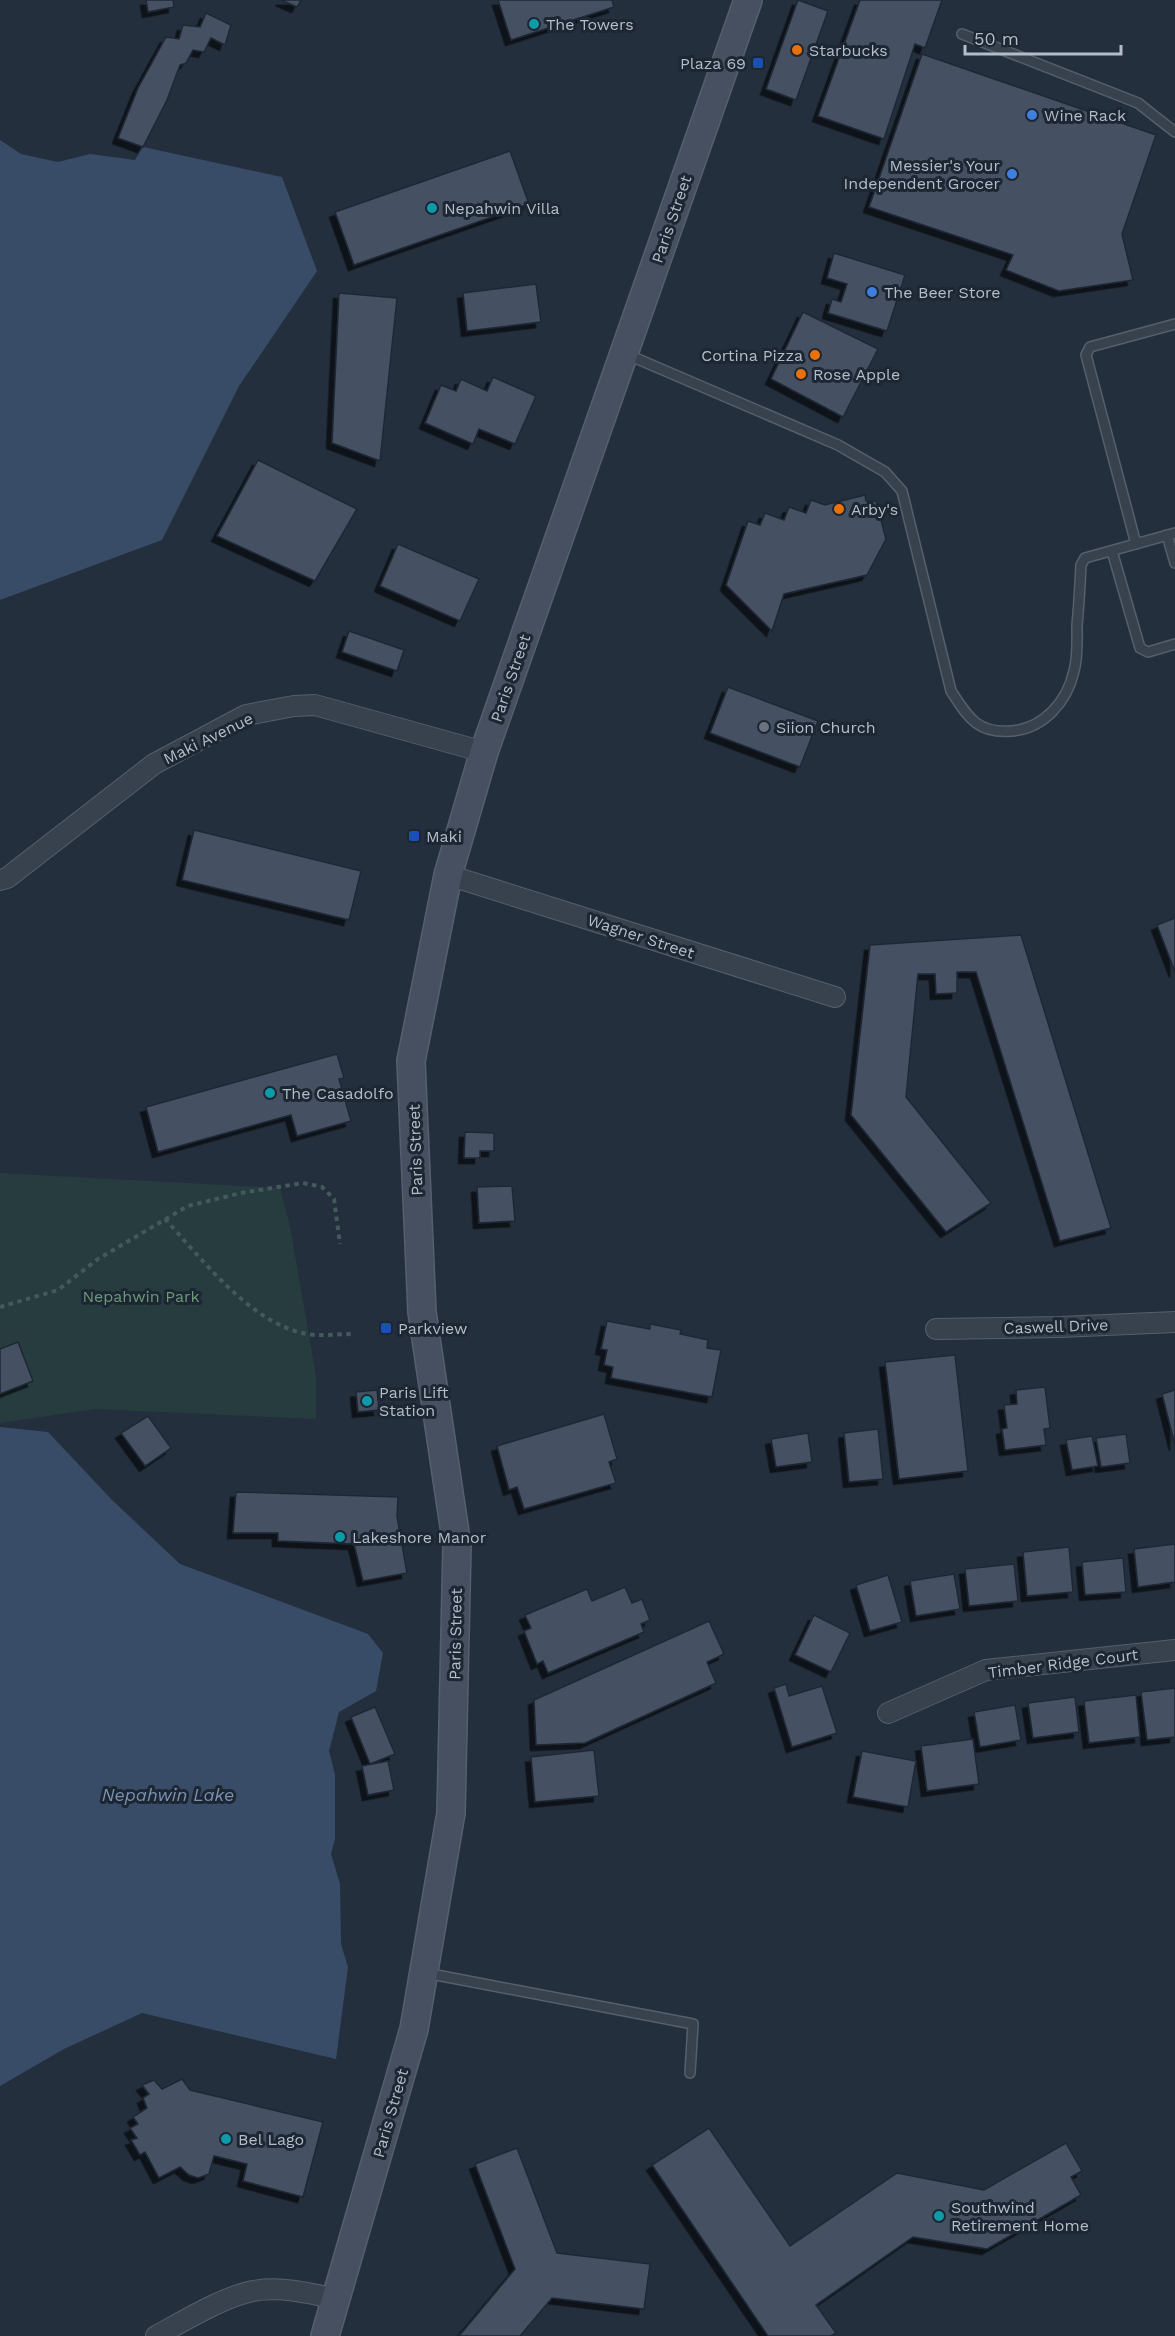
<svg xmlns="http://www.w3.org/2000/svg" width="1175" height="2336" viewBox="0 0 1175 2336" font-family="'Work Sans',sans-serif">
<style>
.green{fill:#263c3f}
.water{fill:#394c67}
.building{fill:#455162;stroke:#1f2835;stroke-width:1.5;filter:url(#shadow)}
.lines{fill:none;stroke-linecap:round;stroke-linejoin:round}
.lane-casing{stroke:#565f6c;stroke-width:12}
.street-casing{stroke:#565f6c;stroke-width:22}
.secondary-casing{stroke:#565f6c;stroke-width:30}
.path{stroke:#44595c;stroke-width:4;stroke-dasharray:4.5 4.5;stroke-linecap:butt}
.lane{stroke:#38414e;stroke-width:9}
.street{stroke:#38414e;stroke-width:20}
.secondary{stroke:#465061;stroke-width:27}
.culture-dot{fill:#0f9aa8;stroke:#1d2633;stroke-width:2}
.food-dot{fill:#e8710a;stroke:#1d2633;stroke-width:2}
.transit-dot{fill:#1a4fb4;stroke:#1d2633;stroke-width:2}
.shop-dot{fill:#3f7fe0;stroke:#1d2633;stroke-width:2}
.worship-dot{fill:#6b7280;stroke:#1d2633;stroke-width:2}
.labels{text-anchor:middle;stroke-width:6;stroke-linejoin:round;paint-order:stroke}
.poi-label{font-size:16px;fill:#b4bcc9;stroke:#1d2633;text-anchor:start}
.street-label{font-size:16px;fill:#b4bcc9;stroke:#1d2633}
.park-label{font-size:16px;fill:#6b9a76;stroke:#1d2633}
.water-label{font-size:18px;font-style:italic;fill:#7c92b1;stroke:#1d2633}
</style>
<defs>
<filter id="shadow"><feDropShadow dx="-5.5" dy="5.5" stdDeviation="0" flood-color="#0009"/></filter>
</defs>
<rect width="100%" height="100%" fill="#242f3e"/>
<polygon class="green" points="0,1173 280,1188 290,1226 316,1376 316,1419 95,1409 0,1423"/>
<g class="water">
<polygon points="0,140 21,154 58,162 90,154 135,160 143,147 282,177 317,271 239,386 162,540 0,600"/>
<polygon points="0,1427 48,1432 112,1500 180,1564 368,1634 383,1653 376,1691 339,1712 329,1751 335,1775 335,1839 331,1854 340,1884 341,1944 348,1967 336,2059 142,2013 64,2049 0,2086"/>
</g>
<g class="building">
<polygon points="146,0 173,0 174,7 148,12"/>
<polygon points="281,0 301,0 297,7"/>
<polygon points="498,0 612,0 614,7 511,40"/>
<polygon points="798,0 828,11 796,100 766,89"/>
<polygon points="860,0 942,0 925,48 915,44 884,139 818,116"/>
<polygon points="206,13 231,25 225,45 211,38 204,52 193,50 186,63 180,65 167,100 143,147 118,138 138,88 166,37 179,39 183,25 200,27"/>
<polygon points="922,54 1156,135 1122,234 1133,280 1059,291 1006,270 1013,255 869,207"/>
<polygon points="510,151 529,204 354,265 335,212"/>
<polygon points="834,253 905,275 887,331 828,313 832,299 841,302 847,284 827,278"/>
<polygon points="536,284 541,322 467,331 463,293"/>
<polygon points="339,293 397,298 380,461 332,443"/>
<polygon points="803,312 878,349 843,417 771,379"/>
<polygon points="493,377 536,396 515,444 479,429 473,444 425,423 441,385 456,391 461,379 487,391"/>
<polygon points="258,460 357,509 315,581 217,536"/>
<polygon points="865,495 866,501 876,501 886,539 867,575 784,594 772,631 726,585 748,521 760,525 765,513 784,520 789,507 806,513 811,500 825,505"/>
<polygon points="398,544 479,579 460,621 380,586"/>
<polygon points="349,631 404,650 397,671 342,652"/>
<polygon points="728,687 818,721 800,767 710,733"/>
<polygon points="194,830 361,871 349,920 182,880"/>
<polygon points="1175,918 1175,972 1157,925"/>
<polygon points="1021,935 1111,1228 1060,1241 976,972 957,972 957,993 936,994 935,974 918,974 906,1097 991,1203 946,1232 851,1115 870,945"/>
<polygon points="337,1054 344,1078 339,1079 351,1121 297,1136 291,1115 158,1152 146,1107"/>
<polygon points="465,1132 494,1133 494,1151 480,1151 480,1158 464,1158"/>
<polygon points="512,1186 515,1221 479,1223 477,1187"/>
<polygon points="607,1321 650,1329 650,1324 681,1330 680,1334 708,1340 707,1348 721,1350 712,1397 611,1378 613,1367 604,1365 607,1350 601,1349"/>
<polygon points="18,1342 33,1381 0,1394 0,1349"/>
<polygon points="955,1355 968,1471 899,1479 885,1362"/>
<polygon points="1045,1387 1050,1428 1044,1429 1046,1445 1005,1450 1002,1429 1007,1428 1004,1405 1017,1404 1016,1390"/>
<polygon points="377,1390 379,1410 358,1412 356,1392"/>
<polygon points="1175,1390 1175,1445 1162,1394"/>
<polygon points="604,1414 617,1459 609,1462 616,1483 524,1509 517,1487 509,1490 497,1446"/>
<polygon points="148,1416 171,1448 145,1466 121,1433"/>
<polygon points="878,1429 883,1479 849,1482 844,1433"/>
<polygon points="808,1433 812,1462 776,1467 771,1439"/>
<polygon points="1126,1434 1130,1463 1101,1467 1096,1438"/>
<polygon points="1092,1436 1098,1466 1072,1470 1066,1440"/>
<polygon points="236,1492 398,1497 397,1516 407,1573 363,1581 354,1544 278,1541 278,1533 233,1533"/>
<polygon points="1175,1544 1175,1582 1138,1587 1134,1549"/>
<polygon points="1069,1547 1073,1592 1027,1596 1023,1552"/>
<polygon points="1123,1558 1126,1592 1085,1595 1082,1562"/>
<polygon points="1014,1564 1018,1601 969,1606 965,1569"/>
<polygon points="954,1574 960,1609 916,1616 910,1581"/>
<polygon points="888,1575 902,1622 870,1631 856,1585"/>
<polygon points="625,1587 632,1603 642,1599 650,1620 641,1624 644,1632 548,1673 543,1661 537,1664 524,1631 531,1628 525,1615 587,1589 592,1601"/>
<polygon points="814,1615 850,1633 831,1672 795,1655"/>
<polygon points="709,1621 724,1654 707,1662 716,1683 585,1743 536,1745 534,1700"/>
<polygon points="786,1684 789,1696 822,1686 837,1733 792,1747 774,1688"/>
<polygon points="1175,1688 1175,1737 1147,1740 1141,1692"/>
<polygon points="1136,1695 1140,1737 1089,1743 1084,1701"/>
<polygon points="1075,1697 1079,1732 1033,1738 1028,1703"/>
<polygon points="1015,1705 1021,1740 980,1747 974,1712"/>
<polygon points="375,1707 395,1754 370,1764 351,1717"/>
<polygon points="973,1739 979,1784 927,1791 921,1746"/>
<polygon points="594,1750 599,1796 535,1802 531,1757"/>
<polygon points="862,1751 916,1761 908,1807 853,1797"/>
<polygon points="388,1761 394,1790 368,1795 362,1766"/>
<polygon points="182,2079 190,2090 323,2122 303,2197 243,2181 247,2164 214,2156 209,2174 198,2178 189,2175 180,2167 159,2178 145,2152 140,2155 131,2140 137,2138 130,2128 138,2124 133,2117 147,2108 143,2098 149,2094 142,2085 154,2080 162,2089"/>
<polygon points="709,2128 790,2246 897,2173 984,2190 1066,2143 1082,2171 1071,2177 1081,2195 987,2249 913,2237 816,2305 836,2333 831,2336 768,2336 652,2165"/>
<polygon points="517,2148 557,2253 650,2264 644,2309 552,2298 520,2336 459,2336 515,2269 475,2164"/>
</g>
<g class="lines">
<g class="lane-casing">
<g id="lane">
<polyline points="962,34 1138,103 1175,132"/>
<path d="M626 354 838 445 885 472 902 491 951 691C968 717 977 734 1012 731 1044 728 1067 702 1074 671 1078 657 1077 640 1077 625 1079 605 1080 585 1081 565L1085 558 1175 533"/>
<polyline points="1167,535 1175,563"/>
<polyline points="1136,544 1086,355 1090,347 1175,324"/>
<polyline points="1112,551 1140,648 1148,652 1175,644"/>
<polyline points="426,1973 693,2024 690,2073"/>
</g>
</g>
<g class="street-casing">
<g id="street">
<polyline points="448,875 835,997"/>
<polyline points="0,880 7,878 154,764 246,715 294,706 315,705 484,752"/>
<polyline points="936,1329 1060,1327 1175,1322"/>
<polyline points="888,1713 986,1670 1175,1650"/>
<path d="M156 2336C184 2321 223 2297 253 2291 280 2286 310 2293 336 2299"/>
</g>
</g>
<g class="secondary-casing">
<polyline id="secondary" points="325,2336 414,2029 451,1813 457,1546 422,1312 411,1061 448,875 484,752 748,0"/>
</g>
<g class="path">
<path d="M165 1219C202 1259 248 1320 302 1333 318 1337 337 1334 353 1334"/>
<polyline points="0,1307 58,1290 98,1259 188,1206 241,1193 303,1183 322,1187 334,1199 340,1244"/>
</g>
<use href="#lane" class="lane"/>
<use href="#street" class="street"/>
<use href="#secondary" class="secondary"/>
</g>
<g class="culture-dot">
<circle cx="534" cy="24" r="6"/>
<circle cx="432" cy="208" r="6"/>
<circle cx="270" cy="1093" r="6"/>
<circle cx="367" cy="1401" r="6"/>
<circle cx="340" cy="1537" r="6"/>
<circle cx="226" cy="2139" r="6"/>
<circle cx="939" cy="2216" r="6"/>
</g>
<g class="food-dot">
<circle cx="797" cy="50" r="6"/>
<circle cx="815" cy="355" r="6"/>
<circle cx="801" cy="374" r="6"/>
<circle cx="839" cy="509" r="6"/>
</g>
<g class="transit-dot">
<rect x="752" y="57" width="12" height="12" rx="3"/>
<rect x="408" y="830" width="12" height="12" rx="3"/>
<rect x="380" y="1322" width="12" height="12" rx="3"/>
</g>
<g class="shop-dot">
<circle cx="1032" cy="115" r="6"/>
<circle cx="1012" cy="174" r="6"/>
<circle cx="872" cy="292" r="6"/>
</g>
<circle class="worship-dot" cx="764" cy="727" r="6"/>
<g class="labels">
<g class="poi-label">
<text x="546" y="30">The Towers</text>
<text x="809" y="56">Starbucks</text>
<text x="746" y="69" text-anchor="end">Plaza 69</text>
<text x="1044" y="121">Wine Rack</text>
<text x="1000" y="171" text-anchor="end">Messier's Your<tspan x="1000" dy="18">Independent Grocer</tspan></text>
<text x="444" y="214">Nepahwin Villa</text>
<text x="884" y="298">The Beer Store</text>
<text x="803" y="361" text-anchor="end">Cortina Pizza</text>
<text x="813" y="380">Rose Apple</text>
<text x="851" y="515">Arby's</text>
<text x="776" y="733">Siion Church</text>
<text x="426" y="842">Maki</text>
<text x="282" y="1099">The Casadolfo</text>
<text x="398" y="1334">Parkview</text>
<text x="379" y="1398">Paris Lift<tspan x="379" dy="18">Station</tspan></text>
<text x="352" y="1543">Lakeshore Manor</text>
<text x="238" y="2145">Bel Lago</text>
<text x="951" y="2213">Southwind<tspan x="951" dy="18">Retirement Home</tspan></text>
</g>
<g class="street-label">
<text transform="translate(671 219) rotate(-71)" y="6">Paris Street</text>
<text transform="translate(510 678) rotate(-71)" y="6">Paris Street</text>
<text transform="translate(208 738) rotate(-26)" y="6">Maki Avenue</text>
<text transform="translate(641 936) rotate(18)" y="6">Wagner Street</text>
<text transform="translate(415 1150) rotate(-92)" y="6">Paris Street</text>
<text transform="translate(1056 1326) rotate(-2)" y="6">Caswell Drive</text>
<text transform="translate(455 1634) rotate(-89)" y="6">Paris Street</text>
<text transform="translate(1063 1663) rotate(-7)" y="6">Timber Ridge Court</text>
<text transform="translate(390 2113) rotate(-74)" y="6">Paris Street</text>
</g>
<g class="park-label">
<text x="141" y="1302">Nepahwin Park</text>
</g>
<g class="water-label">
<text x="168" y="1801">Nepahwin Lake</text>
</g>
</g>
<path d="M965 45v9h156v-9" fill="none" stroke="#b4bcc9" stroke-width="3"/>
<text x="974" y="45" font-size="18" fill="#b4bcc9" stroke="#1d2633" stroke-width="4.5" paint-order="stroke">50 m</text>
</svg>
